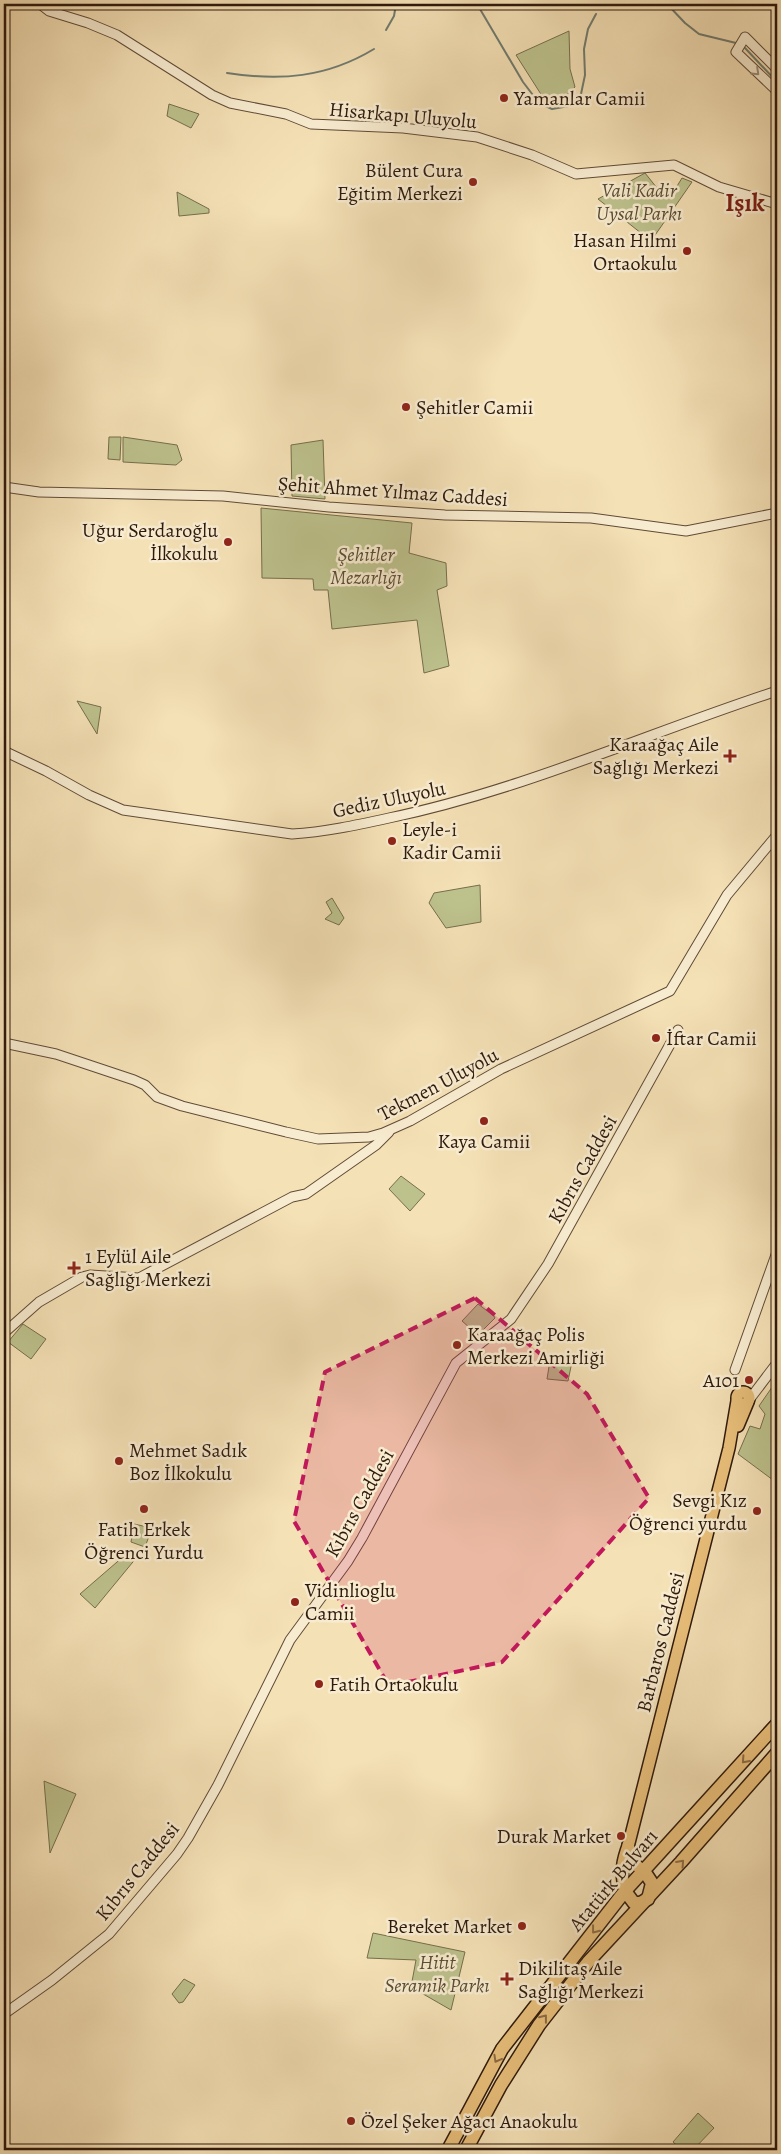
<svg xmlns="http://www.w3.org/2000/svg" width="781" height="2154" viewBox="0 0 781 2154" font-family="Alegreya,serif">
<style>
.green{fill:#bdc28d;stroke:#766e4d}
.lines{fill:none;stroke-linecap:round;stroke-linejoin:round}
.stream{stroke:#707b70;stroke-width:2}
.minor-casing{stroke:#604b37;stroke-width:11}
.major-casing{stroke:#2e190d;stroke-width:14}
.highway-casing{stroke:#2e190d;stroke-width:15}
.minor{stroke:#f8ecd0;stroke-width:9}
.major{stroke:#eac07b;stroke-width:11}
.highway{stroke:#eac07b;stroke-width:12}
.oneway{stroke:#9d8d78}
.oneway2{stroke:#8c6c44}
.marked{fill:#c2185b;fill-opacity:0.2;stroke:#c2185b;stroke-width:4;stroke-dasharray:10 6;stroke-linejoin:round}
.poi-dot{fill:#8f2418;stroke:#f8ecd0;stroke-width:2}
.labels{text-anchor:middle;stroke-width:5;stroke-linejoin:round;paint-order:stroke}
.poi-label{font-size:20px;fill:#2e190d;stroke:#f8ecd0;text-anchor:start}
.street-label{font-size:20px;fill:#2e190d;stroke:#f8ecd0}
.park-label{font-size:20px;font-style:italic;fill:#594c33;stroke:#f8ecd0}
.district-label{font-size:25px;font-weight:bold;fill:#7a1f14;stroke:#f8ecd0}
</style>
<rect width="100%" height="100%" fill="#f5e1b6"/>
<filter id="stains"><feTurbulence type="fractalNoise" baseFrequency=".004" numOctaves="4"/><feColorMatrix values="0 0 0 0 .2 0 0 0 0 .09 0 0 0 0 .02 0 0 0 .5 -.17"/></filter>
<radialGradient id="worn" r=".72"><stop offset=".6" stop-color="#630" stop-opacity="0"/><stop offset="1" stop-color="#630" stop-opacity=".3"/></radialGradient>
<g class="green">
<polygon points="569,31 570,69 575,87 560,101 544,99 516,55"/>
<polygon points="169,104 199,114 191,128 167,116"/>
<polygon points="645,173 657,188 671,196 682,178 692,182 651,241 598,199"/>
<polygon points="177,192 209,209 209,213 179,216"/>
<polygon points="109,437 121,437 120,460 108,459"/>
<polygon points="123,437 177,445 182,460 176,465 123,462"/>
<polygon points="323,440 325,499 292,496 291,445"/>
<polygon points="261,508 412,523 409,553 446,563 447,586 437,590 449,666 424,673 417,620 332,629 328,590 314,590 313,579 262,578"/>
<polygon points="77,701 101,707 97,734"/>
<polygon points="480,885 481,922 446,928 429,903 434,893"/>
<polygon points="332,898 344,918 339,925 325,919 332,913 326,902"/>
<polygon points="401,1176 425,1194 410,1211 389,1189"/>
<polygon points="478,1304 494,1316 495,1318 478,1335 462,1321"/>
<polygon points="23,1324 46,1339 31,1359 8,1342"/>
<polygon points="551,1354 573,1357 568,1381 547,1379"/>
<polygon points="777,1380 777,1483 738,1454 750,1426 760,1429 765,1414 759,1406"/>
<polygon points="134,1524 152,1528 145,1547 131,1542"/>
<polygon points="129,1555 137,1557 95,1608 80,1594 124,1556"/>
<polygon points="44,1781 76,1794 50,1853"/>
<polygon points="373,1933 465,1952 451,2010 411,1987 416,1960 367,1958"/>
<polygon points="184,1979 195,1985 183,2002 179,2003 172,1994"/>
<polygon points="698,2113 714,2128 693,2150 682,2150 673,2142"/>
</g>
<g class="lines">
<g class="stream">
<polyline points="477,4 523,82 539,103 552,109 569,106 581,94 585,75 584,49 588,29 596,14"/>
<polyline points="667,4 685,23 699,34 736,43"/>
<polyline points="386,30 394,16 396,4"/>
<polyline points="745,48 777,82"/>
<path d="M227 73C280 81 326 78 374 49"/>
</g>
<g class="minor-casing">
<g id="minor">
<polyline points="40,4 49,11 88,23 117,35 212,95 230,103 286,114 311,124 403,128 477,137 532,155 576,174 674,165 719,187 777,204"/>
<polyline points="777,69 745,37 736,52 777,91"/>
<polyline points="4,487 39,492 223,496 329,507 445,515 591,518 686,531 777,513"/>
<path d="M4 751 46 771 89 795 123 810 292 834C325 832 357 825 389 818 523 790 648 733 777 691"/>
<polyline points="4,1043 56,1054 134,1080 145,1085 157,1097 182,1106 286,1132 318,1139 369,1137 383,1133 410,1121 501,1069 670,991 727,895 777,835"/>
<polyline points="4,1333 39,1302 82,1277 90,1275 139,1278 292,1197 306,1194 376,1145 389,1132"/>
<polyline points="735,1370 777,1252"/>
<polyline points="749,1400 777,1363"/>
<polyline points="4,2014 52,1980 109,1934 177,1854 188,1838 218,1785 290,1640 348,1561 362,1538 456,1363 511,1319 548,1264 678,1030"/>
</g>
</g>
<g class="major-casing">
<g id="major">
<circle cx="743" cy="1398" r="6"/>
<polyline points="738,1426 748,1402"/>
<polyline points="628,1845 633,1863 644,1871"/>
<path d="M625 1891C620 1872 622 1861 629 1843L729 1448 737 1401"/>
</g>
</g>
<g class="highway-casing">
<g id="highway">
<polyline points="625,1891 634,1903 640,1903 648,1899 652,1883 644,1871"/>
<polyline points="448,2150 502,2049 625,1891 777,1724"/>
<polyline points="466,2150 501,2085 539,2025 589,1961 681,1862 777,1753"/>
</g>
</g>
<use href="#minor" class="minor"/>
<use href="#major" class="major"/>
<use href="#highway" class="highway"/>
</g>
<defs><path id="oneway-chevron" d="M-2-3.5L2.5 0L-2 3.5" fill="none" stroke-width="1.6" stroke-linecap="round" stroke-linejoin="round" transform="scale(1.25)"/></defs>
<use class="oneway" href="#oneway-chevron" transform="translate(756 72) rotate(43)"/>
<g class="oneway2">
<use href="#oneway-chevron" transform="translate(745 1760) rotate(132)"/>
<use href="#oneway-chevron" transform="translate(681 1863) rotate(-48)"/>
<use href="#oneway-chevron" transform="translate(595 1930) rotate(128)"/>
<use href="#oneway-chevron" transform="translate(544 2018) rotate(-52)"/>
<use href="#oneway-chevron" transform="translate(497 2059) rotate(119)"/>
</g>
<path class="marked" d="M475 1298 587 1394 649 1498 502 1662 389 1686 294 1521 325 1372Z"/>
<g class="poi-dot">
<circle cx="504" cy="98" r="5"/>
<circle cx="473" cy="182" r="5"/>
<circle cx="687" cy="251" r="5"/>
<circle cx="406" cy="407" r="5"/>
<circle cx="228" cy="542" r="5"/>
<path d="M727.5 748.5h5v5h5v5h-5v5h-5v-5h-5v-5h5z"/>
<circle cx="392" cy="841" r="5"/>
<circle cx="656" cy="1038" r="5"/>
<circle cx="484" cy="1121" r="5"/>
<path d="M71.5 1260.5h5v5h5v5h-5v5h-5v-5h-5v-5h5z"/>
<circle cx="457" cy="1345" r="5"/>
<circle cx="749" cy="1380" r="5"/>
<circle cx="119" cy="1461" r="5"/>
<circle cx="144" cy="1509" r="5"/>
<circle cx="757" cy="1511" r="5"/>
<circle cx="295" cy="1602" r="5"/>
<circle cx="319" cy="1684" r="5"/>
<circle cx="621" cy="1836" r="5"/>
<circle cx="522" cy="1926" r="5"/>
<path d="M504.5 1971.5h5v5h5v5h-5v5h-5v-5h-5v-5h5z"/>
<circle cx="351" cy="2121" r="5"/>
</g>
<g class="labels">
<g class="poi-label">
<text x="514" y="105">Yamanlar Camii</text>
<text x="463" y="177" text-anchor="end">Bülent Cura<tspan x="463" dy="23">Eğitim Merkezi</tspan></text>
<text x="677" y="247" text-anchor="end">Hasan Hilmi<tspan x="677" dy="23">Ortaokulu</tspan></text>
<text x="416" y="414">Şehitler Camii</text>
<text x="218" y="537" text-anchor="end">Uğur Serdaroğlu<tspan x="218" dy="23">İlkokulu</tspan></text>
<text x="719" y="751" text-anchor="end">Karaağaç Aile<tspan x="719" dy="23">Sağlığı Merkezi</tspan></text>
<text x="402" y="836">Leyle-i<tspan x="402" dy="23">Kadir Camii</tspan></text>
<text x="666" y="1045">İftar Camii</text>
<text x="484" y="1148" text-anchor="middle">Kaya Camii</text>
<text x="85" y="1263">1 Eylül Aile<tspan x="85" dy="23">Sağlığı Merkezi</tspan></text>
<text x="467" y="1341">Karaağaç Polis<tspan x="467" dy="23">Merkezi Amirliği</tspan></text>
<text x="739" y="1387" text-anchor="end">A101</text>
<text x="129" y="1457">Mehmet Sadık<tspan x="129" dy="23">Boz İlkokulu</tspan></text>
<text x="747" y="1507" text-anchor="end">Sevgi Kız<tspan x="747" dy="23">Öğrenci yurdu</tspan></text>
<text x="144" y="1536" text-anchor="middle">Fatih Erkek<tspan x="144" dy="23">Öğrenci Yurdu</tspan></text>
<text x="305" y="1597">Vidinlioglu<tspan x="305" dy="23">Camii</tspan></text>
<text x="329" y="1691">Fatih Ortaokulu</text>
<text x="611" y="1843" text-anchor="end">Durak Market</text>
<text x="512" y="1933" text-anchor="end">Bereket Market</text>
<text x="518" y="1975">Dikilitaş Aile<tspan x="518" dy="23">Sağlığı Merkezi</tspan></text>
<text x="361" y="2128">Özel Şeker Ağacı Anaokulu</text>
</g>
<g class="street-label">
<text transform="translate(403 115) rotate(5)" y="7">Hisarkapı Uluyolu</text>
<text transform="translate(393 491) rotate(4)" y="7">Şehit Ahmet Yılmaz Caddesi</text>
<text transform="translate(389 799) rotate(-12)" y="7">Gediz Uluyolu</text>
<text transform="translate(438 1084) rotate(-28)" y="7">Tekmen Uluyolu</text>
<text transform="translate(582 1169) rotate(-61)" y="7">Kıbrıs Caddesi</text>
<text transform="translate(359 1503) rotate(-61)" y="7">Kıbrıs Caddesi</text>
<text transform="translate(660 1642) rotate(-76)" y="7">Barbaros Caddesi</text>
<text transform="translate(137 1871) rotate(-51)" y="7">Kıbrıs Caddesi</text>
<text transform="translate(613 1880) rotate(-50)" y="7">Atatürk Bulvarı</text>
</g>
<g class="park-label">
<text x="639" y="197">Vali Kadir<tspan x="639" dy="23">Uysal Parkı</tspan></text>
<text x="366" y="561">Şehitler<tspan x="366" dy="23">Mezarlığı</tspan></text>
<text x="437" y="1969">Hitit<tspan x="437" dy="23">Seramik Parkı</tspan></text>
</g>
<g class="district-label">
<text x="745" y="211">Işık</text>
</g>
</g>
<rect width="781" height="2154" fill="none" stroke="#f5e1b6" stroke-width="20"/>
<rect x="5" y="5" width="771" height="2144" fill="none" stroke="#2e190d" stroke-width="2.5"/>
<rect x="10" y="10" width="761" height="2134" fill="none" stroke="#2e190d"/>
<rect width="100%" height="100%" filter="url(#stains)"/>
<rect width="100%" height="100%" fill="url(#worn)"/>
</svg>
